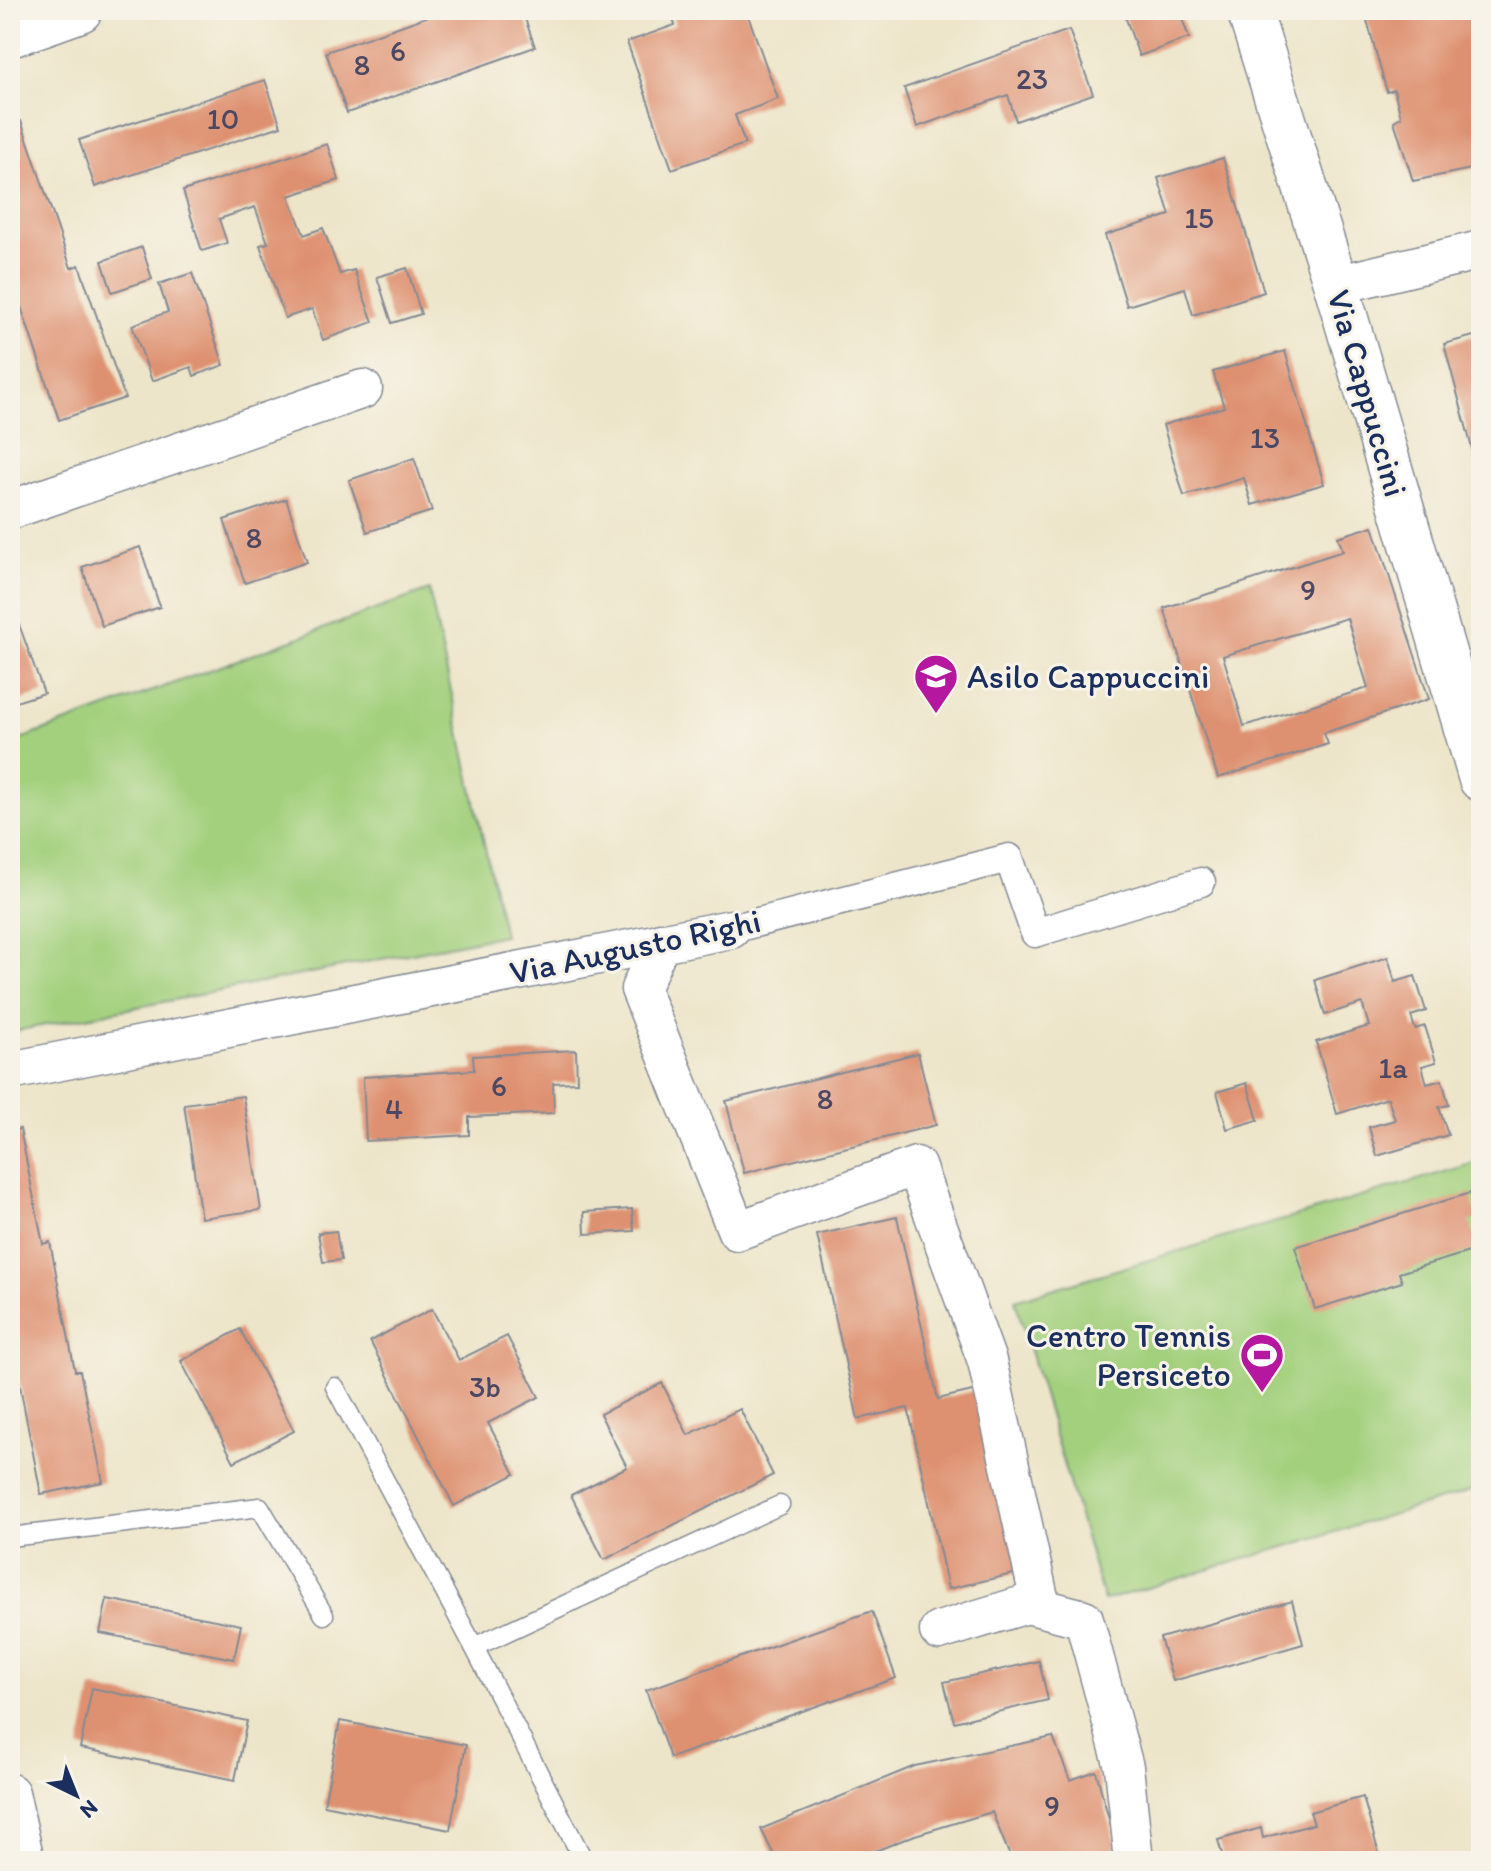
<svg xmlns="http://www.w3.org/2000/svg" width="1491" height="1871" viewBox="0 0 1491 1871" font-family="Itim,sans-serif">
<style>
.green{fill:#a3d07d;stroke:#5f806e;stroke-width:2}
.building{fill:#de9171;fill-rule:evenodd}
.lines{fill:none;stroke-linecap:round;stroke-linejoin:round}
.service-casing{stroke:#848a94;stroke-width:21}
.pedestrian-casing{stroke:#848a94;stroke-width:31}
.minor-casing{stroke:#848a94;stroke-width:41}
.tertiary-casing{stroke:#848a94;stroke-width:47}
.secondary-casing{stroke:#848a94;stroke-width:47}
.service{stroke:#fff;stroke-width:18}
.pedestrian{stroke:#fff;stroke-width:28}
.minor{stroke:#fff;stroke-width:38}
.tertiary{stroke:#fff;stroke-width:44}
.secondary{stroke:#fff;stroke-width:44}
.labels{text-anchor:middle;stroke-width:6;stroke-linejoin:round;paint-order:stroke}
.number-label{font-size:30px;fill:#4c4863}
.street-label{font-size:34px;fill:#1b2f5e;stroke:#f7f3e8}
.poi-label{font-size:34px;fill:#1b2f5e;stroke:#f7f3e8;text-anchor:start}
</style>
<rect width="100%" height="100%" fill="#f7f3e8"/>
<filter id="ink" filterUnits="userSpaceOnUse"><feTurbulence type="fractalNoise" baseFrequency=".0125" numOctaves="2"/><feDisplacementMap in="SourceGraphic" scale="16" xChannelSelector="R" yChannelSelector="G"/><feConvolveMatrix kernelMatrix="1 2 1 2 8 2 1 2 1" color-interpolation-filters="sRGB"/></filter>
<filter id="wash" filterUnits="userSpaceOnUse"><feTurbulence type="fractalNoise" baseFrequency=".006" numOctaves="4" result="noise"/><feDisplacementMap in="SourceGraphic" scale="32" xChannelSelector="R" yChannelSelector="G"/><feGaussianBlur stdDeviation="1.8" result="paint"/><feColorMatrix in="noise" values="0 0 0 0 0 0 0 0 0 0 0 0 0 0 0 0 0 1.4 0 .05"/><feComposite in="paint" operator="in"/></filter>
<g filter="url(#wash)">
<rect width="100%" height="100%" fill="#ede5c9"/>
<g class="green">
<polygon points="429,590 504,935 10,1032 10,743"/>
<polygon points="1481,1161 1481,1488 1104,1601 1015,1300"/>
</g>
<g id="blocks">
<g class="building">
<polygon points="446,10 522,10 535,47 347,113 326,52"/>
<polygon points="670,10 746,10 778,99 735,115 745,144 672,169 627,42 675,25"/>
<polygon points="1123,10 1179,10 1189,38 1139,56"/>
<polygon points="1393,10 1462,10 1465,18 1473,15 1481,45 1481,167 1413,181 1394,121 1401,117 1394,90 1387,92 1366,17"/>
<polygon points="1069,30 1093,94 1016,121 1008,95 917,127 904,88"/>
<polygon points="265,80 281,126 95,187 79,140"/>
<polygon points="21,121 71,268 79,265 125,398 59,420 10,274 10,125"/>
<polygon points="327,144 339,180 289,196 304,235 323,228 340,274 354,270 373,322 323,340 312,309 285,318 260,245 268,243 255,207 219,219 227,243 202,251 183,191"/>
<polygon points="1223,158 1264,292 1193,315 1185,288 1127,306 1105,235 1170,215 1158,178"/>
<polygon points="142,247 152,279 112,292 102,261"/>
<polygon points="407,268 421,314 392,323 377,277"/>
<polygon points="192,273 224,365 194,376 191,367 152,381 132,325 168,312 159,284"/>
<polygon points="1481,334 1481,478 1480,478 1444,344"/>
<polygon points="1285,351 1324,484 1252,505 1244,478 1184,496 1163,425 1224,407 1213,372"/>
<polygon points="414,458 432,511 367,532 349,480"/>
<polygon points="286,499 307,562 245,583 224,520"/>
<path d="M1373 526 1429 699 1324 733 1328 744 1218 778 1164 608 1343 551 1338 537ZM1347 618 1368 688 1244 726 1223 656Z"/>
<polygon points="140,547 160,607 102,626 82,567"/>
<polygon points="10,600 44,693 10,704"/>
<polygon points="1388,957 1395,982 1415,976 1426,1011 1411,1016 1415,1029 1425,1026 1436,1062 1422,1066 1427,1084 1442,1080 1449,1105 1439,1107 1448,1135 1377,1156 1369,1127 1395,1120 1388,1098 1337,1114 1316,1042 1369,1026 1362,1003 1325,1015 1315,980"/>
<polygon points="576,1050 577,1082 553,1083 554,1113 469,1117 469,1135 366,1141 363,1077 474,1070 473,1056"/>
<polygon points="918,1053 936,1125 744,1173 726,1101"/>
<polygon points="1247,1083 1258,1120 1227,1129 1217,1092"/>
<polygon points="243,1096 261,1210 201,1218 184,1104"/>
<polygon points="20,1129 43,1244 50,1242 75,1371 80,1371 103,1482 41,1494 19,1381 10,1381 10,1131"/>
<polygon points="1470,1193 1478,1219 1470,1221 1479,1249 1399,1273 1402,1282 1315,1309 1295,1247"/>
<polygon points="632,1209 634,1231 585,1234 584,1212"/>
<polygon points="897,1217 938,1399 990,1387 1030,1570 948,1589 908,1408 858,1419 817,1235"/>
<polygon points="336,1231 341,1260 323,1262 318,1233"/>
<polygon points="432,1309 459,1360 507,1336 539,1397 488,1423 515,1474 454,1506 370,1341"/>
<polygon points="240,1329 294,1431 234,1462 181,1361"/>
<polygon points="662,1383 688,1435 740,1409 773,1475 604,1560 571,1495 627,1467 600,1414"/>
<polygon points="107,1599 241,1625 234,1659 100,1633"/>
<polygon points="1292,1601 1303,1644 1173,1681 1160,1638"/>
<polygon points="872,1611 896,1678 670,1758 646,1690"/>
<polygon points="1039,1661 1048,1700 954,1722 944,1682"/>
<polygon points="92,1688 247,1721 235,1780 80,1748"/>
<polygon points="340,1721 466,1745 450,1830 324,1805"/>
<polygon points="1053,1737 1070,1780 1096,1771 1120,1861 1012,1861 992,1812 915,1835 851,1861 777,1861 761,1829 915,1766"/>
<polygon points="1363,1797 1381,1861 1224,1861 1218,1840 1261,1828 1263,1838 1314,1824 1310,1812"/>
</g>
</g>
</g>
<g filter="url(#ink)">
<use href="#blocks" fill-opacity="0" stroke="#848a94" stroke-width="2"/>
<g class="lines">
<g class="service-casing">
<g id="service">
<polyline points="335,1387 474,1647"/>
<polyline points="10,1537 260,1507 324,1615"/>
<polyline points="584,1861 474,1647 780,1505"/>
</g>
</g>
<g class="pedestrian-casing">
<polyline id="pedestrian" points="731,929 1009,858 1035,933 1201,882"/>
</g>
<g class="minor-casing">
<g id="minor">
<polyline points="1336,285 1481,250"/>
<polyline points="10,510 363,389"/>
<polyline points="661,942 640,989 737,1231 916,1166 987,1361 1041,1607"/>
<polyline points="10,1071 731,929"/>
<polyline points="939,1631 1027,1604 1084,1619 1124,1767 1134,1861"/>
<polyline points="10,1793 25,1861"/>
</g>
</g>
<g class="tertiary-casing">
<polyline id="tertiary" points="10,35 80,10"/>
</g>
<g class="secondary-casing">
<polyline id="secondary" points="1249,10 1336,285 1481,779"/>
</g>
<use href="#service" class="service"/>
<use href="#pedestrian" class="pedestrian"/>
<use href="#minor" class="minor"/>
<use href="#tertiary" class="tertiary"/>
<use href="#secondary" class="secondary"/>
</g>
</g>
<defs>
<g id="school-pin" transform="scale(2.3)"><path d="M0 17L-7.5 6A9.5 9.5 0 1 1 7.5 6Z" fill="#b5179e" stroke="#f7f3e8"/><path d="M0-5L7-2L0 1L-7-2ZM-4 1L0 2.5L4 1V4Q0 6-4 4Z" fill="#fff"/></g>
<g id="stadium-pin" transform="scale(2.3)"><path d="M0 17L-7.5 6A9.5 9.5 0 1 1 7.5 6Z" fill="#b5179e" stroke="#f7f3e8"/><path d="M0-5a6.5 5 0 1 0 0 10a6.5 5 0 1 0 0-10ZM-3.5-1.8h7v3.6h-7Z" fill="#fff"/></g>
</defs>
<g fill-rule="evenodd">
<use href="#school-pin" x="936" y="676"/>
<use href="#stadium-pin" x="1262" y="1355"/>
</g>
<g class="labels">
<g class="number-label">
<text x="398" y="61">6</text>
<text x="362" y="75">8</text>
<text x="1032" y="89">23</text>
<text x="223" y="129">10</text>
<text x="1199" y="228">15</text>
<text x="1265" y="448">13</text>
<text x="254" y="548">8</text>
<text x="1308" y="600">9</text>
<text x="1393" y="1078">1a</text>
<text x="499" y="1096">6</text>
<text x="825" y="1109">8</text>
<text x="394" y="1119">4</text>
<text x="485" y="1397">3b</text>
<text x="1052" y="1816">9</text>
</g>
<g class="street-label">
<text transform="translate(1368 393) rotate(74)" y="12">Via Cappuccini</text>
<text transform="translate(635 946) rotate(-12)" y="12">Via Augusto Righi</text>
</g>
<g class="poi-label">
<text x="967" y="688">Asilo Cappuccini</text>
<text x="1231" y="1347" text-anchor="end">Centro Tennis<tspan x="1231" dy="39">Persiceto</tspan></text>
</g>
</g>
<rect width="1491" height="1871" fill="none" stroke="#f7f3e8" stroke-width="40"/>
<g transform="translate(76 1795) rotate(137)" stroke="#f7f3e8" stroke-width="6" paint-order="stroke">
<path d="M0-6L14 30L0 20L-14 30Z" fill="#1b2f5e"/>
<text y="-12" font-size="22" font-weight="bold" text-anchor="middle" fill="#1b2f5e">N</text>
</g>
</svg>
